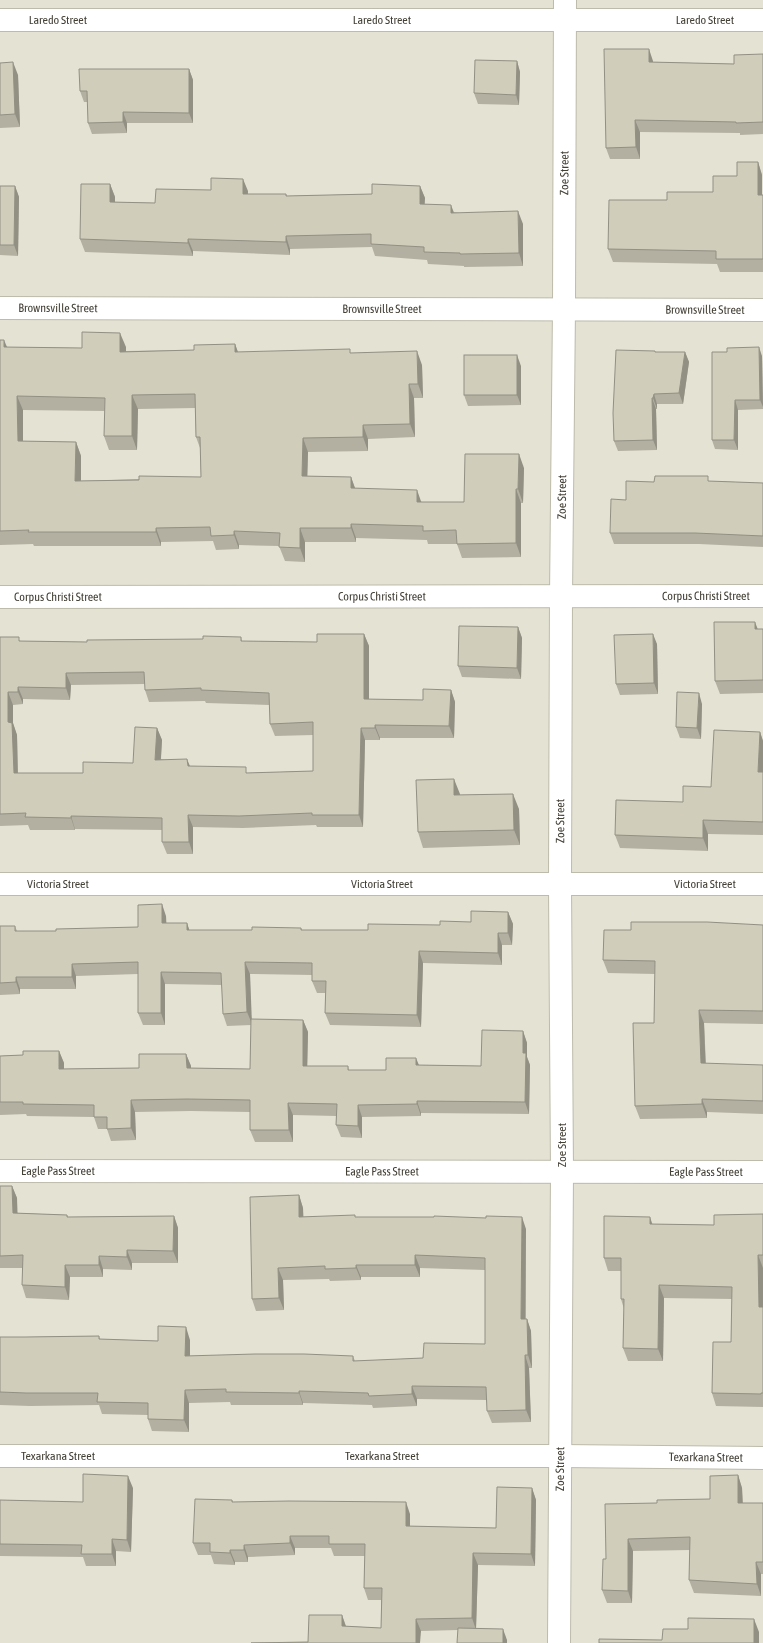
<svg xmlns="http://www.w3.org/2000/svg" width="763" height="1643" viewBox="0 0 763 1643" font-family="'Asap Condensed',sans-serif">
<style>
.residential{fill:#e4e2d3}
.lines{fill:none;stroke-linecap:round;stroke-linejoin:round}
.minor-casing{stroke:#bdbbab;stroke-width:24}
.minor{stroke:#fff;stroke-width:22}
.wall{fill:#b3b0a1;fill-rule:evenodd}
.shaded-wall{fill:#929083}
.building{fill:#d0cdbb;stroke:#929083;fill-rule:evenodd}
.labels{text-anchor:middle;stroke-width:3.5;stroke-linejoin:round;paint-order:stroke}
.street-label{font-size:12px;fill:#423f35;stroke:#fff}
</style>
<rect width="100%" height="100%" fill="#f0efe5"/>
<rect class="residential" x="0" y="0" width="763" height="1643"/>
<g class="lines">
<g class="minor-casing">
<g id="minor">
<path id="s1" d="M0 20H763"/>
<path id="s2" d="M0 308 763 310"/>
<path id="s3" d="M0 597 763 596"/>
<path id="s4" d="M0 884H763"/>
<path id="s5" d="M0 1171 763 1172"/>
<path id="s6" d="M0 1456H561L763 1458"/>
<path id="s7" d="M559 1643 562 1172 560 884 561 596 564 308 565 0"/>
</g>
</g>
<use href="#minor" class="minor"/>
</g>
<g class="wall">
<polygon points="763,54 763,134 740,135 740,133 640,132 640,159 610,159 606,148 653,61 653,62 734,64"/>
<polygon points="517,61 520,72 519,105 478,104 474,93"/>
<polygon points="0,63 18,75 20,127 0,128"/>
<polygon points="189,69 193,80 193,123 127,123 127,133 92,134 88,123 88,102 84,102 80,91"/>
<polygon points="758,162 762,175 762,195 763,195 763,272 720,272 717,264 613,262 608,249 667,200 713,192"/>
<polygon points="110,184 115,197 115,202 155,203 248,191 248,194 286,194 287,196 372,194 420,186 425,198 424,204 454,212 523,224 523,266 464,267 464,266 428,264 427,260 375,256 372,247 290,249 290,255 193,251 193,256 85,252 80,239"/>
<polygon points="0,186 15,186 19,197 18,256 0,255"/>
<path d="M0 340 7 347 82 348 126 347V351L194 350 235 344 238 352 351 353 422 365 423 398H414L415 437 368 439V451L308 452 307 476 351 477 355 488 422 502H464L524 468 523 503H521V557L462 558 457 544H428L427 540 356 538V542H305V562L285 561 279 546 239 545V549L216 550 213 541 161 542V546H34L33 544 0 545ZM195 408 196 437 200 448 201 477 81 481V456L76 442 23 441V410L105 411 104 436 109 450H137L138 409Z"/>
<polygon points="655,351 655,352 685,352 689,362 683,404 657,404 657,409 656,409 657,450 618,451 614,441"/>
<polygon points="712,352 762,356 763,409 738,410 738,450 715,449 712,440"/>
<polygon points="521,366 521,405 468,406 464,395"/>
<polygon points="710,481 763,483 763,547 699,544 614,544 610,533 626,500 654,482"/>
<polygon points="518,627 522,638 521,679 462,677 458,666"/>
<polygon points="758,629 763,629 763,693 720,694 715,681"/>
<path d="M364 634 369 646V699L423 700 451 690 455 702 454 738H380V740H365L363 827H317L316 825 243 828 193 827V854H167L162 842V830L75 829V830H30L28 825 0 826V637L21 641 87 642 203 639 241 637 242 641 317 642ZM145 684V690L149 702 205 701 206 703 270 705V724L275 736 313 735V771L248 773 190 766 161 759 162 740 157 728 133 763 83 773H18L17 735 13 723V705L23 704V699L70 700 71 685Z"/>
<polygon points="657,644 658,694 620,695 616,684"/>
<polygon points="702,704 701,739 680,738 676,727"/>
<polygon points="760,732 763,741 763,835 708,834 708,851 620,848 615,835 683,802 711,787"/>
<polygon points="460,794 460,795 519,809 520,845 423,848 418,832"/>
<polygon points="508,912 513,924 512,945 502,945 502,965 423,963 421,1027 330,1025 325,1013 326,993 317,993 312,981 312,975 250,974 251,1019 303,1020 308,1032 307,1066 348,1066 349,1070 386,1070 419,1065 481,1066 523,1031 527,1043 527,1057 530,1065 529,1114 421,1113 421,1116 362,1117 362,1138 341,1137 336,1125 336,1116 293,1115 293,1142 255,1142 250,1130 250,1112 191,1111 135,1112 136,1140 111,1141 107,1129 98,1129 94,1117 27,1116 26,1114 0,1115 0,1056 23,1055 59,1051 64,1063 64,1069 139,1068 186,1054 191,1066 191,1068 250,1069 251,1025 227,1026 223,1014 222,985 165,984 165,1025 143,1025 138,1013 138,974 76,976 76,989 20,989 20,994 0,995 0,926 15,926 17,931 56,931 138,927 166,916 166,923 187,923 189,930 252,930 301,928 302,930 368,930 440,925 471,922"/>
<polygon points="763,925 763,1024 704,1023 706,1064 763,1065 763,1114 707,1112 707,1118 640,1119 635,1106 654,1023 655,974 608,973 603,960 631,930"/>
<polygon points="0,1186 12,1186 17,1198 17,1213 67,1215 68,1217 174,1216 178,1228 178,1263 132,1263 132,1270 103,1269 103,1277 70,1277 69,1300 26,1298 22,1285 22,1268 0,1268"/>
<polygon points="299,1195 303,1208 303,1217 356,1217 526,1229 526,1319 527,1319 531,1331 532,1368 529,1368 531,1422 492,1423 487,1411 487,1400 417,1399 417,1406 373,1408 372,1405 303,1403 303,1405 231,1405 230,1402 189,1403 189,1432 152,1431 148,1419 148,1415 102,1414 99,1405 30,1406 0,1405 0,1337 25,1337 99,1336 100,1339 158,1341 190,1340 190,1356 353,1356 355,1361 423,1358 485,1344 485,1270 420,1268 420,1277 361,1277 361,1280 330,1281 329,1279 283,1280 284,1310 256,1311 252,1299"/>
<polygon points="763,1214 763,1407 716,1406 712,1393 731,1342 732,1299 664,1298 663,1361 628,1361 623,1348 624,1309 621,1299 621,1271 608,1271 604,1258 652,1224 714,1225"/>
<polygon points="738,1475 742,1488 743,1503 763,1503 763,1574 761,1574 761,1596 694,1593 689,1580 690,1550 633,1551 632,1603 607,1603 602,1590 606,1559 657,1503 710,1499"/>
<polygon points="133,1488 131,1552 116,1551 116,1566 86,1566 83,1557 0,1556 0,1500 83,1502"/>
<polygon points="532,1488 536,1500 535,1566 478,1565 476,1628 507,1640 507,1643 457,1643 458,1630 421,1631 308,1642 342,1615 346,1626 381,1628 381,1600 368,1600 364,1588 365,1556 334,1556 331,1548 295,1548 295,1555 248,1557 248,1562 235,1562 235,1565 214,1564 211,1555 198,1555 193,1543 232,1500 233,1502 410,1514 410,1526 496,1528"/>
</g>
<g class="shaded-wall">
<polygon points="649,49 653,61 653,74 649,62"/>
<polygon points="517,61 520,72 519,105 516,95"/>
<polygon points="13,62 18,75 20,127 15,114"/>
<polygon points="189,69 193,80 193,123 189,113"/>
<polygon points="123,112 127,123 127,133 123,122"/>
<polygon points="635,120 640,132 640,159 636,147"/>
<polygon points="758,162 762,175 762,208 758,195"/>
<polygon points="243,179 248,191 247,206 243,194"/>
<polygon points="110,184 115,197 115,215 110,202"/>
<polygon points="15,186 19,197 18,256 14,245"/>
<polygon points="420,186 425,198 424,217 420,204"/>
<polygon points="451,205 456,218 451,213"/>
<polygon points="518,211 523,224 523,266 519,253"/>
<polygon points="286,236 290,249 290,255 286,242"/>
<polygon points="188,239 193,251 193,256 188,243"/>
<polygon points="120,333 126,347 126,366 120,352"/>
<polygon points="4,340 10,354 4,347"/>
<polygon points="235,344 240,358 235,352"/>
<polygon points="759,347 762,356 763,407 760,400"/>
<polygon points="417,351 422,365 423,398 418,384"/>
<polygon points="685,352 689,362 683,404 679,393"/>
<polygon points="517,355 521,366 521,405 517,395"/>
<polygon points="409,384 414,398 415,437 410,424"/>
<polygon points="654,394 657,404 657,409 653,398"/>
<polygon points="132,395 138,409 137,450 132,436"/>
<polygon points="17,396 23,410 23,455 18,441"/>
<polygon points="652,398 656,409 657,450 653,440"/>
<polygon points="735,400 738,410 738,450 734,440"/>
<polygon points="363,425 368,439 368,451 363,437"/>
<polygon points="303,438 308,452 307,490 302,476"/>
<polygon points="76,442 81,456 81,495 75,481"/>
<polygon points="519,454 524,468 523,503 518,489"/>
<polygon points="351,477 356,491 351,488"/>
<polygon points="516,489 521,503 521,557 516,543"/>
<polygon points="417,490 422,504 417,502"/>
<polygon points="351,524 356,538 356,542 351,528"/>
<polygon points="156,528 161,542 161,546 156,532"/>
<polygon points="300,528 305,542 305,562 300,548"/>
<polygon points="234,531 239,545 239,549 234,535"/>
<polygon points="755,622 760,635 755,629"/>
<polygon points="518,627 522,638 521,679 517,668"/>
<polygon points="364,634 369,646 369,711 364,699"/>
<polygon points="653,634 657,644 658,694 654,683"/>
<polygon points="66,673 71,685 70,700 66,688"/>
<polygon points="18,687 23,699 23,704 18,692"/>
<polygon points="451,690 455,702 454,738 449,726"/>
<polygon points="8,692 13,705 13,723 17,735 18,785 14,773 8,722"/>
<polygon points="699,693 702,704 701,739 697,728"/>
<polygon points="375,725 380,738 380,740 375,728"/>
<polygon points="157,728 162,740 160,772 155,760"/>
<polygon points="361,728 365,740 363,827 359,815"/>
<polygon points="760,732 763,741 763,780 758,772"/>
<polygon points="187,759 192,771 188,766"/>
<polygon points="454,779 460,794 460,811 454,795"/>
<polygon points="513,794 519,809 520,845 514,830"/>
<polygon points="188,815 193,827 193,854 189,842"/>
<polygon points="71,816 75,829 75,830 71,818"/>
<polygon points="703,820 708,834 708,851 703,838"/>
<polygon points="162,904 166,916 167,935 162,923"/>
<polygon points="508,912 513,924 512,945 508,933"/>
<polygon points="187,923 191,935 187,930"/>
<polygon points="498,933 502,945 502,965 498,953"/>
<polygon points="419,951 423,963 421,1027 417,1015"/>
<polygon points="245,962 250,974 252,1024 247,1012"/>
<polygon points="72,964 76,976 76,989 72,977"/>
<polygon points="161,972 165,984 165,1025 161,1013"/>
<polygon points="16,977 20,989 20,994 16,982"/>
<polygon points="699,1010 704,1023 706,1077 701,1063"/>
<polygon points="303,1020 308,1032 307,1078 303,1066"/>
<polygon points="523,1031 527,1043 527,1057 530,1065 529,1114 525,1102 523,1053"/>
<polygon points="59,1051 64,1063 64,1081 59,1069"/>
<polygon points="186,1054 191,1066 191,1080 187,1068"/>
<polygon points="416,1058 421,1070 416,1065"/>
<polygon points="702,1099 707,1112 707,1118 702,1104"/>
<polygon points="131,1100 135,1112 136,1140 131,1128"/>
<polygon points="417,1101 421,1113 421,1116 417,1104"/>
<polygon points="288,1103 293,1115 293,1142 289,1130"/>
<polygon points="358,1105 362,1117 362,1138 358,1126"/>
<polygon points="12,1186 17,1198 18,1226 13,1213"/>
<polygon points="299,1195 303,1208 304,1229 299,1217"/>
<polygon points="174,1216 178,1228 178,1263 173,1251"/>
<polygon points="522,1217 526,1229 525,1332 521,1319"/>
<polygon points="650,1217 654,1229 650,1224"/>
<polygon points="127,1250 132,1263 132,1270 127,1257"/>
<polygon points="415,1255 420,1268 420,1277 415,1265"/>
<polygon points="758,1255 763,1268 763,1317 759,1307"/>
<polygon points="99,1256 103,1269 103,1277 99,1265"/>
<polygon points="65,1265 70,1277 69,1300 65,1287"/>
<polygon points="356,1265 361,1277 361,1280 356,1268"/>
<polygon points="278,1268 283,1280 284,1310 279,1298"/>
<polygon points="659,1285 664,1298 663,1361 658,1349"/>
<polygon points="527,1319 531,1331 532,1368 528,1355"/>
<polygon points="186,1327 190,1340 190,1368 185,1356"/>
<polygon points="525,1355 529,1368 531,1422 526,1410"/>
<polygon points="412,1386 417,1399 417,1406 412,1394"/>
<polygon points="185,1390 189,1403 189,1432 184,1420"/>
<polygon points="299,1391 303,1403 303,1405 299,1393"/>
<polygon points="738,1475 742,1488 743,1516 738,1503"/>
<polygon points="128,1476 133,1488 131,1552 127,1540"/>
<polygon points="532,1488 536,1500 535,1566 531,1554"/>
<polygon points="406,1502 410,1514 410,1538 406,1526"/>
<polygon points="290,1536 295,1548 295,1555 290,1543"/>
<polygon points="112,1539 116,1551 116,1566 112,1554"/>
<polygon points="628,1539 633,1551 632,1603 628,1591"/>
<polygon points="244,1545 248,1557 248,1562 244,1550"/>
<polygon points="230,1550 235,1562 235,1565 230,1553"/>
<polygon points="473,1553 478,1565 476,1630 472,1618"/>
<polygon points="756,1562 761,1574 761,1596 757,1584"/>
<polygon points="342,1615 346,1627 342,1626"/>
<polygon points="416,1619 421,1631 420,1643 416,1643"/>
<polygon points="754,1619 759,1632 759,1643 754,1643"/>
<polygon points="503,1629 507,1640 507,1643 503,1643"/>
</g>
<g class="building">
<polygon points="604,49 649,49 649,62 734,64 734,55 763,54 763,122 736,123 736,122 635,120 636,147 606,148"/>
<polygon points="475,60 517,61 516,95 474,93"/>
<polygon points="13,62 15,114 0,115 0,63"/>
<polygon points="79,69 189,69 189,113 123,112 123,122 88,123 87,91 80,91"/>
<polygon points="737,162 758,162 758,195 763,195 763,259 716,259 716,251 608,249 609,200 667,200 667,192 713,192 713,176 737,176"/>
<polygon points="211,178 243,179 243,194 286,194 286,196 372,194 372,184 420,186 420,204 451,205 451,213 518,211 519,253 460,254 460,253 424,252 424,247 371,244 371,234 286,236 286,242 188,239 188,243 80,239 81,184 110,184 110,202 155,203 156,189 211,190"/>
<polygon points="0,186 15,186 14,245 0,245"/>
<path d="M82 332 120 333V352L194 350V345L235 344V352L350 349V353L417 351 418 384H409L410 424 363 425V437L303 438 302 476 351 477V488L417 490V502H464L465 454H519L518 489H516V543L457 544 456 530 423 531V526L351 524V528H300V548L279 547 280 533 234 531V535L211 536 210 527 156 528V532H28L29 530 0 531V340H4V347L82 348ZM195 394 196 437H200L201 477 139 476V480L75 481 76 442 18 441 17 396 105 398 104 436H132V395Z"/>
<polygon points="759,347 760,400 735,400 734,440 712,440 712,352 727,352 727,348"/>
<polygon points="616,350 655,351 655,352 685,352 679,393 654,394 653,398 652,398 653,440 614,441 613,413"/>
<rect x="464" y="355" width="53" height="40"/>
<polygon points="655,476 708,476 708,481 763,483 763,536 695,533 610,533 611,499 626,500 626,481 654,482"/>
<polygon points="714,622 755,622 755,629 763,629 763,680 715,681"/>
<polygon points="459,626 518,627 517,668 458,666"/>
<path d="M317 634H364V699L423 700V689L451 690 449 726 375 725V728H361L359 815H312V813L239 816 188 815 189 842H162V818L71 816V818L25 817 26 813 0 814V637H19V641L87 642V640L203 639V636L241 637V641L317 642ZM144 672 145 690 201 688V690L269 693 270 724 313 722V771L246 773V767L188 766 187 759 155 760 157 728 135 727 133 763 83 762V773H14L12 723 8 722V692H18V687L66 688V673Z"/>
<polygon points="653,634 654,683 616,684 614,635"/>
<polygon points="677,692 699,693 697,728 676,727"/>
<polygon points="714,730 760,732 758,772 763,772 763,822 703,820 703,838 615,835 616,800 683,802 683,786 711,787"/>
<polygon points="454,779 454,795 513,794 514,830 418,832 416,780"/>
<polygon points="162,904 162,923 187,923 187,930 252,930 252,927 301,928 301,930 368,930 368,924 440,925 440,921 471,922 471,911 508,912 508,933 498,933 498,953 419,951 417,1015 325,1013 326,981 312,981 312,963 245,962 247,1012 223,1014 221,973 161,972 161,1013 138,1013 138,962 72,964 72,977 16,977 16,982 0,983 0,926 15,926 15,931 56,931 56,929 138,927 138,905"/>
<polygon points="631,922 707,922 763,925 763,1011 699,1010 701,1063 763,1065 763,1101 702,1099 702,1104 635,1106 633,1023 654,1023 655,961 603,960 604,930 631,930"/>
<polygon points="251,1019 303,1020 303,1066 348,1066 348,1070 386,1070 386,1058 416,1058 416,1065 481,1066 482,1030 523,1031 523,1053 526,1053 525,1102 417,1101 417,1104 358,1105 358,1126 336,1125 337,1104 288,1103 289,1130 250,1130 250,1100 187,1099 131,1100 131,1128 107,1129 107,1117 94,1117 94,1105 23,1104 23,1102 0,1102 0,1056 23,1055 23,1051 59,1051 59,1069 139,1068 139,1054 186,1054 187,1068 250,1069"/>
<polygon points="0,1186 12,1186 13,1213 67,1215 67,1217 174,1216 173,1251 127,1250 127,1257 99,1256 99,1265 65,1265 65,1287 22,1285 23,1255 0,1256"/>
<polygon points="299,1195 299,1217 355,1215 355,1217 434,1217 434,1216 486,1218 486,1216 522,1217 521,1319 527,1319 528,1355 525,1355 526,1410 487,1411 486,1387 412,1386 412,1394 369,1396 368,1393 299,1391 299,1393 226,1392 226,1389 185,1390 184,1420 148,1419 148,1403 97,1402 98,1393 26,1393 0,1392 0,1337 25,1337 99,1336 99,1339 158,1341 158,1326 186,1327 185,1356 255,1354 304,1354 353,1356 353,1361 423,1358 424,1343 485,1344 485,1258 415,1255 415,1265 356,1265 356,1268 325,1269 325,1266 278,1268 279,1298 252,1299 250,1197"/>
<polygon points="763,1214 763,1255 758,1255 759,1307 763,1307 763,1393 761,1393 761,1394 712,1393 713,1342 731,1342 732,1287 659,1285 658,1349 623,1348 624,1299 621,1299 621,1258 604,1258 604,1216 650,1217 650,1224 714,1225 714,1215"/>
<polygon points="83,1474 128,1476 127,1540 112,1539 112,1554 81,1554 82,1545 0,1544 0,1500 83,1502"/>
<polygon points="738,1475 738,1503 763,1503 763,1562 756,1562 757,1584 689,1580 690,1537 628,1539 628,1591 602,1590 603,1559 606,1559 605,1504 657,1503 657,1500 710,1499 710,1476"/>
<polygon points="497,1487 532,1488 531,1554 473,1553 472,1618 416,1619 416,1643 251,1643 308,1642 309,1615 342,1615 342,1626 381,1628 382,1588 364,1588 365,1544 329,1544 329,1536 290,1536 290,1543 244,1545 244,1550 230,1550 230,1553 210,1552 210,1543 193,1543 195,1499 232,1500 232,1502 289,1501 406,1502 406,1526 496,1528"/>
<polygon points="688,1618 754,1619 754,1643 599,1643 599,1639 662,1640 663,1629 688,1629"/>
<polygon points="458,1628 503,1629 503,1643 457,1643"/>
</g>
<g class="labels">
<g class="street-label">
<text dy="4" stroke="none"><textPath href="#s1" startOffset="58">Laredo Street</textPath></text>
<text dy="4" stroke="none"><textPath href="#s1" startOffset="382">Laredo Street</textPath></text>
<text dy="4" stroke="none"><textPath href="#s1" startOffset="705">Laredo Street</textPath></text>
<text dy="4" stroke="none"><textPath href="#s7" startOffset="1470">Zoe Street</textPath></text>
<text dy="4" stroke="none"><textPath href="#s2" startOffset="58">Brownsville Street</textPath></text>
<text dy="4" stroke="none"><textPath href="#s2" startOffset="382">Brownsville Street</textPath></text>
<text dy="4" stroke="none"><textPath href="#s2" startOffset="705">Brownsville Street</textPath></text>
<text dy="4" stroke="none"><textPath href="#s7" startOffset="1146">Zoe Street</textPath></text>
<text dy="4" stroke="none"><textPath href="#s3" startOffset="58">Corpus Christi Street</textPath></text>
<text dy="4" stroke="none"><textPath href="#s3" startOffset="382">Corpus Christi Street</textPath></text>
<text dy="4" stroke="none"><textPath href="#s3" startOffset="706">Corpus Christi Street</textPath></text>
<text dy="4" stroke="none"><textPath href="#s7" startOffset="822">Zoe Street</textPath></text>
<text dy="4" stroke="none"><textPath href="#s4" startOffset="58">Victoria Street</textPath></text>
<text dy="4" stroke="none"><textPath href="#s4" startOffset="382">Victoria Street</textPath></text>
<text dy="4" stroke="none"><textPath href="#s4" startOffset="705">Victoria Street</textPath></text>
<text transform="translate(562 1145) rotate(-90)" y="4">Zoe Street</text>
<text dy="4" stroke="none"><textPath href="#s5" startOffset="58">Eagle Pass Street</textPath></text>
<text dy="4" stroke="none"><textPath href="#s5" startOffset="382">Eagle Pass Street</textPath></text>
<text dy="4" stroke="none"><textPath href="#s5" startOffset="706">Eagle Pass Street</textPath></text>
<text dy="4" stroke="none"><textPath href="#s6" startOffset="58">Texarkana Street</textPath></text>
<text dy="4" stroke="none"><textPath href="#s6" startOffset="382">Texarkana Street</textPath></text>
<text dy="4" stroke="none"><textPath href="#s6" startOffset="706">Texarkana Street</textPath></text>
<text dy="4" stroke="none"><textPath href="#s7" startOffset="174">Zoe Street</textPath></text>
</g>
</g>
</svg>
